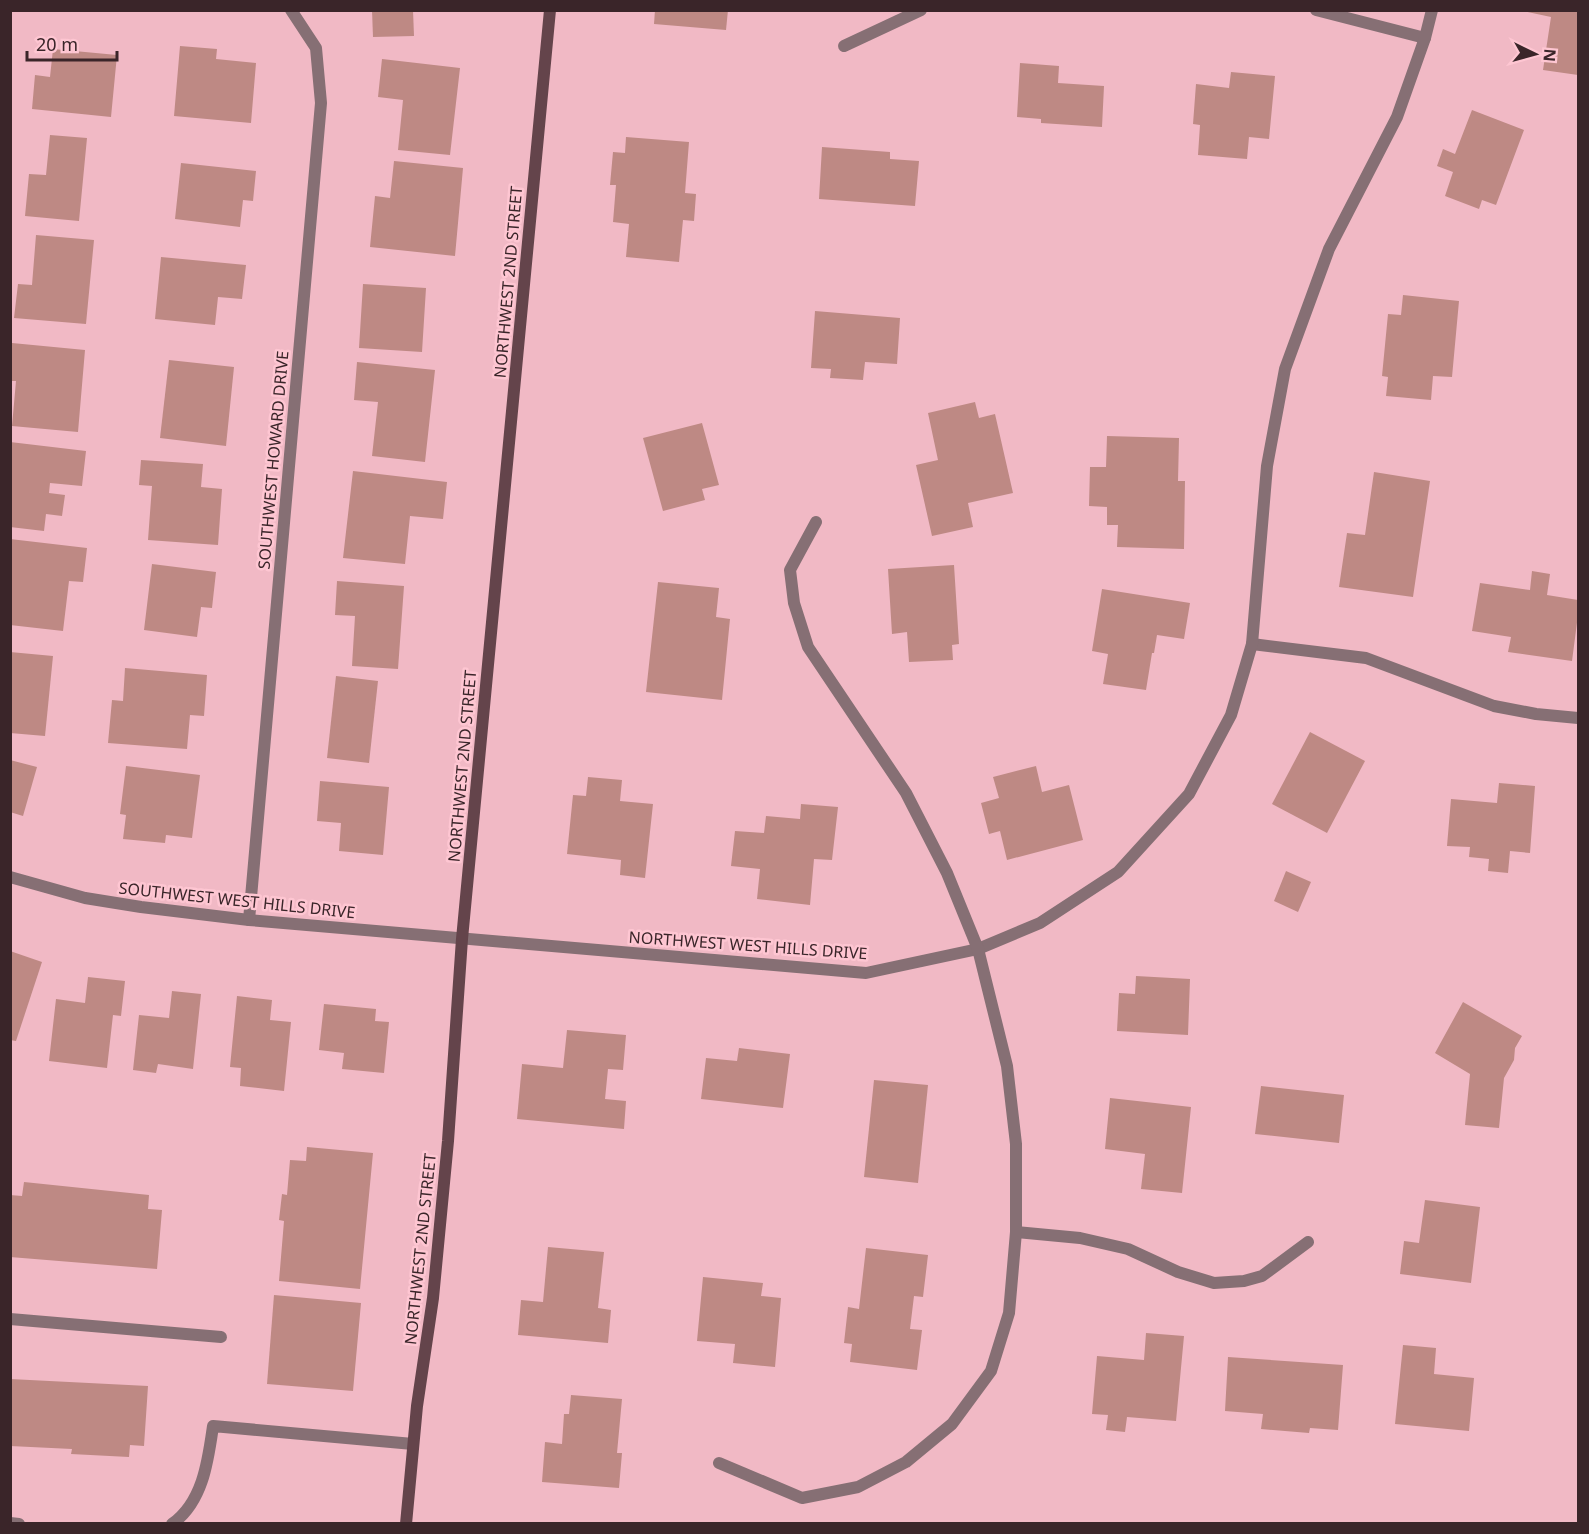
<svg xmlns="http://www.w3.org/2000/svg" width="1589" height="1534" viewBox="0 0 1589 1534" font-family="'Noto Sans',sans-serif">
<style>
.building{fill:#be8984}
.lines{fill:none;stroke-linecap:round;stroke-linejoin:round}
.lane{stroke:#866f74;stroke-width:12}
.street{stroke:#866f74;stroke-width:12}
.secondary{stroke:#64444b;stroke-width:12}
.labels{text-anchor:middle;stroke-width:5;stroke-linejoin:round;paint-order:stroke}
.street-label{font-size:16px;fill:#3a2529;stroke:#fec6d2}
</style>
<rect width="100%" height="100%" fill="#f1b9c5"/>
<g class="building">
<polygon points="372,10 413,10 414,36 373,37"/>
<polygon points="655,10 728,10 726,30 654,24"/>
<polygon points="1518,10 1578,10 1578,75 1543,70 1551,17"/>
<polygon points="180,46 217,49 216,59 256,63 251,123 174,116"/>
<polygon points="53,49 117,55 111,117 32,109 35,75 50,77"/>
<polygon points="382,59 460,68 450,155 398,150 403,100 378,97"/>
<polygon points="1020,63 1059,66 1058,83 1104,86 1102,127 1041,123 1041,119 1017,117"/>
<polygon points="1231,72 1275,76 1269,139 1249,137 1247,159 1198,155 1200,125 1193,124 1196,84 1229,88"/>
<polygon points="1472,110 1524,130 1496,205 1482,200 1479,209 1445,196 1453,172 1437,166 1443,149 1455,154"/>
<polygon points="50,135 87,138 79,221 25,216 29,174 46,175"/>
<polygon points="626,137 689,142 685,193 696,194 694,221 683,220 679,262 626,257 629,224 613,222 616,185 610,185 613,152 625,153"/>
<polygon points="822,147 890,152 890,159 919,161 915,206 819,199"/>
<polygon points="394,161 463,168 455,256 370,247 375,196 390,198"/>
<polygon points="181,163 256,171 253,201 243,200 240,227 175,219"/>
<polygon points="36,235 94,240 86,324 14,318 18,284 32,285"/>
<polygon points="161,257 246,265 242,299 218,297 215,325 155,319"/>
<polygon points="363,284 426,288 422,352 359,348"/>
<polygon points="1403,295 1459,301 1452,377 1433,376 1431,400 1386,396 1388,377 1382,376 1388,314 1401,315"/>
<polygon points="815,311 900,318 897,364 865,362 863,380 830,378 831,369 811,368"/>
<polygon points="12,343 85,350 78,432 12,426 16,381 10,381"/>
<polygon points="169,360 234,367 226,446 160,438"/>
<polygon points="357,362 435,370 425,462 372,456 378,402 354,400"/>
<polygon points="975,402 979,418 995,414 1013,493 968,503 973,527 932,536 916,465 938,460 928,413"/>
<polygon points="702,423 719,485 702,489 705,500 663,511 643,438"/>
<polygon points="1107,436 1179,438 1178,481 1185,481 1184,549 1117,547 1118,525 1107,525 1107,507 1089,506 1090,467 1106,467"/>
<polygon points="10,442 86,451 82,486 50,483 49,493 65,495 62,516 46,514 44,531 10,527"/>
<polygon points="141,460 203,464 201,487 222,489 218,545 148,540 152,486 139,485"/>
<polygon points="353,471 447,482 443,519 410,516 405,564 343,558"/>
<polygon points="1374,472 1430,481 1413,597 1339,587 1347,533 1365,535"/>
<polygon points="10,539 87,548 83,582 69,581 63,631 10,625"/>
<polygon points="152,564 216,572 212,608 201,607 197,637 144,630"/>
<polygon points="954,565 959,644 952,645 953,660 909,662 907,632 892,634 888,569"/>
<polygon points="1532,571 1550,574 1547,595 1578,600 1578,615 1572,661 1508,652 1511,637 1472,631 1480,583 1530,590"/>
<polygon points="337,581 404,586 398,669 352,666 355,616 335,615"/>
<polygon points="658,582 719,588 716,617 730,619 722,700 646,692"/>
<polygon points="1102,589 1190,603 1184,639 1157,635 1154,653 1152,653 1146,690 1103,684 1108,654 1092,651"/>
<polygon points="10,652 53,656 45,736 10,733"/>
<polygon points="125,668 207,675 204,716 190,715 187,749 108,743 112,700 123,701"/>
<polygon points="336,676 378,681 369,763 327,758"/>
<polygon points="1310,732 1365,761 1327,833 1272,804"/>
<polygon points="10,760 37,767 23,816 10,812"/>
<polygon points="126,766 200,775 192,838 166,835 165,843 123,839 126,815 120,814"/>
<polygon points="1036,766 1042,792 1069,785 1083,840 1007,860 1000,831 989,834 981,803 999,798 993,777"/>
<polygon points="588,777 622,780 620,801 653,804 645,878 620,875 621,860 567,854 573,795 586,796"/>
<polygon points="320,781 389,787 383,855 339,851 341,823 317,821"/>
<polygon points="1499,783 1535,786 1530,853 1510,851 1508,873 1488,871 1489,859 1469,857 1470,847 1447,846 1451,799 1497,803"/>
<polygon points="801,804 838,807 832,860 814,859 810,905 757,899 760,869 731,866 735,831 764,833 766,816 800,819"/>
<polygon points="1286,871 1311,882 1298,912 1274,901"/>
<polygon points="10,951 42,962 16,1041 10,1040"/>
<polygon points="1136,976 1190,979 1188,1035 1117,1031 1119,993 1135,994"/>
<polygon points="88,977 125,981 121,1016 113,1015 107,1068 49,1061 56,999 85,1003"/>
<polygon points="172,991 201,994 193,1069 158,1064 156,1073 133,1070 139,1015 169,1018"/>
<polygon points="237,996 272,1000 270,1020 291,1022 284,1091 240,1086 241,1068 230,1067"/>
<polygon points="1463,1002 1522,1036 1515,1048 1514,1060 1504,1078 1499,1128 1465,1125 1470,1074 1435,1053"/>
<polygon points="324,1004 376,1009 375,1021 389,1022 384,1073 342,1069 344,1053 319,1050"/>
<polygon points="567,1030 626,1035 623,1070 608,1069 605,1099 626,1101 624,1129 517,1119 522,1064 563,1068"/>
<polygon points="739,1048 790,1054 783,1108 701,1099 706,1058 737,1061"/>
<polygon points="874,1080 928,1085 918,1183 864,1177"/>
<polygon points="1261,1086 1344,1095 1339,1143 1255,1134"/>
<polygon points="1110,1098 1191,1107 1182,1193 1141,1189 1145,1154 1105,1149"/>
<polygon points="307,1147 373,1153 360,1289 279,1281 284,1221 279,1220 282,1194 287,1195 290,1160 306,1161"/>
<polygon points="24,1182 149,1195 148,1209 162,1210 157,1269 10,1257 10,1195 22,1196"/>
<polygon points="1425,1200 1480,1207 1471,1283 1400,1274 1404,1241 1419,1243"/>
<polygon points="548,1247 604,1252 598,1308 611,1310 608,1343 518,1335 521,1300 543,1302"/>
<polygon points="866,1248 928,1255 923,1297 914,1296 910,1329 922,1330 917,1370 850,1362 852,1344 844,1343 848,1307 859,1309"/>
<polygon points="703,1277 763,1283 761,1296 781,1298 775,1367 733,1363 735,1344 697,1341"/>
<polygon points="274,1295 361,1303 353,1391 267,1384"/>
<polygon points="1146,1333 1184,1336 1176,1421 1127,1417 1125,1432 1106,1430 1108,1415 1092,1414 1097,1356 1144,1360"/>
<polygon points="1403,1345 1436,1348 1434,1374 1474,1378 1469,1431 1395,1424"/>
<polygon points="1228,1357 1343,1365 1338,1430 1310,1428 1309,1433 1261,1429 1263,1414 1225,1411"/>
<polygon points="10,1379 148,1386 144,1446 130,1445 129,1457 71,1454 72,1449 10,1446"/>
<polygon points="571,1395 622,1399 617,1453 622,1453 619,1488 542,1482 545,1442 562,1444 564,1414 569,1414"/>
</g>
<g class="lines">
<g class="lane">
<polyline points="10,1319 221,1337"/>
<polyline points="10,1523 19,1524"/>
<path d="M172 1524C203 1502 208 1461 213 1426L413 1444"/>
</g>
<g class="street">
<polyline points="1316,10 1425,38"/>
<polyline points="844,46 921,10"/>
<polyline points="1252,644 1366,658 1494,706 1536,714 1578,718"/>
<polyline points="10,877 85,898 141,907 249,920 866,973 978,949 1040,923 1118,872 1189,794 1231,715 1252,644 1267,466 1285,369 1329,249 1397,117 1425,38 1432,10"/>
<polyline points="249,920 321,103 316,48 291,10"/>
<polyline points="1016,1232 1080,1238 1128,1249 1178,1272 1214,1283 1244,1281 1262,1276 1308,1242"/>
<polyline points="719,1463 802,1498 858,1487 906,1462 952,1424 991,1371 1009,1313 1016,1232 1016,1144 1007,1066 978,949 947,873 906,793 808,647 794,603 790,570 816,522"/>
</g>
<polyline class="secondary" points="406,1524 417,1406 433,1298 448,1141 462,939 550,10"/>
</g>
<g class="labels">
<g class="street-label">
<text transform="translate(508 282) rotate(-85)" y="6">NORTHWEST 2ND STREET</text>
<text transform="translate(273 460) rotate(-85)" y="6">SOUTHWEST HOWARD DRIVE</text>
<text transform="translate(462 766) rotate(-85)" y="6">NORTHWEST 2ND STREET</text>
<text transform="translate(237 900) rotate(6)" y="6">SOUTHWEST WEST HILLS DRIVE</text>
<text transform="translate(748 945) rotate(4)" y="6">NORTHWEST WEST HILLS DRIVE</text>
<text transform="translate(420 1249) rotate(-84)" y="6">NORTHWEST 2ND STREET</text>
</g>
</g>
<rect width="1589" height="1534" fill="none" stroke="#3a2529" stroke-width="24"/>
<g transform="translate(1535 54) rotate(95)" stroke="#fec6d2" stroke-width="4.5" paint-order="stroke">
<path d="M0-4.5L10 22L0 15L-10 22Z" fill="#3a2529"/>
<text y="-9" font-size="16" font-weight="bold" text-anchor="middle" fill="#3a2529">N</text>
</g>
<path d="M27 51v9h90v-9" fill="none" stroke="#3a2529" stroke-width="3"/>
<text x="36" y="51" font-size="18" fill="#3a2529" stroke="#fec6d2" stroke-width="4.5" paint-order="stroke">20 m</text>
</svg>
